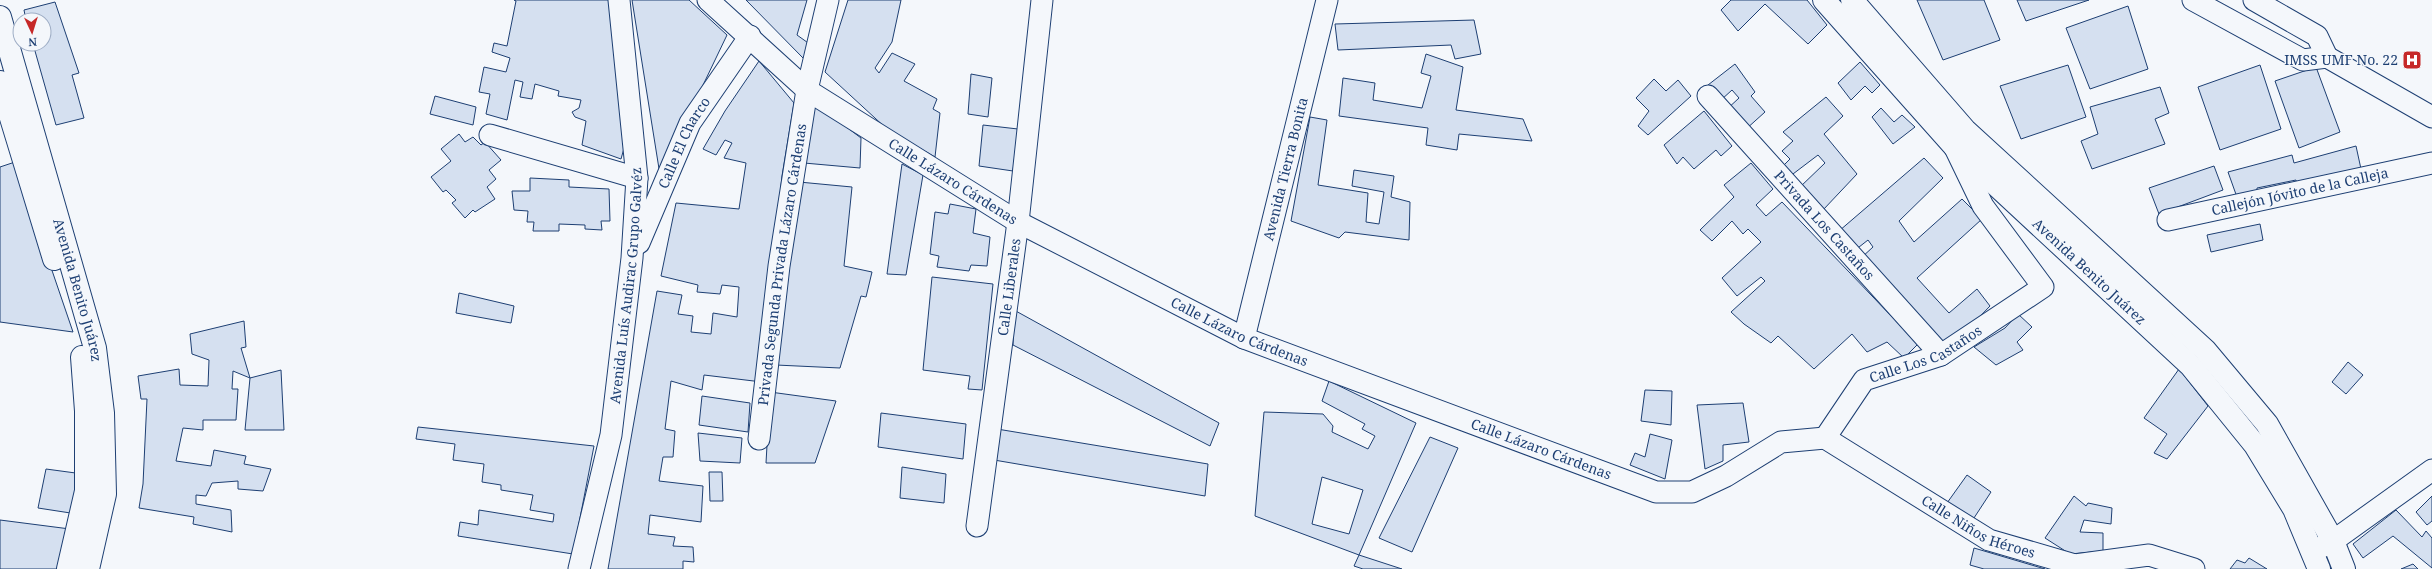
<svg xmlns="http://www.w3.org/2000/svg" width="2432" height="569" viewBox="0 0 2432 569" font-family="'Noto Serif',serif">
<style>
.building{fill:#d5e0f0;stroke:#1d3f73;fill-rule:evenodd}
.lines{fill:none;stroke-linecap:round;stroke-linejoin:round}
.minor-casing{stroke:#1d3f73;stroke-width:23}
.major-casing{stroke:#1d3f73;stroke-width:24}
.minor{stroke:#f4f7fb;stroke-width:21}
.major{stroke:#f4f7fb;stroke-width:22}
.labels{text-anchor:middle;stroke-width:3;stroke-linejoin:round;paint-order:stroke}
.poi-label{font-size:14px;fill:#1d3f73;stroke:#f4f7fb;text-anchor:end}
.street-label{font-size:14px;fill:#1d3f73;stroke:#f4f7fb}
</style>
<rect width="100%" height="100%" fill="#f4f7fb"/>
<g class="building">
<polygon points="514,0 610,0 628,134 621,159 582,145 586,121 575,117 572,112 579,108 581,100 558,96 559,91 535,84 532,99 520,97 523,82 515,80 507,120 486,114 490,94 479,92 484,67 506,72 510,58 492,52 494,43 507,46 516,1"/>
<polygon points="632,0 689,0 727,35 660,175"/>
<polygon points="746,0 807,0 797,35 811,45 803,58"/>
<polygon points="848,0 901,0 892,42 875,68 879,73 892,53 915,64 904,81 937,99 933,109 940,113 935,157 888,130 825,72"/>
<polygon points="1731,0 1807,0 1827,25 1808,44 1765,4 1738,31 1721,10"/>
<polygon points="1917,0 1984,0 2000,40 1943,60"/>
<polygon points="2017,0 2089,0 2026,21"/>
<polygon points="55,2 79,73 72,75 84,118 56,125 33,44 44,44 44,20 26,20 24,10"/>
<polygon points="2128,6 2148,69 2090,89 2066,28"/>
<polygon points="1474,20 1481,54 1455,59 1451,45 1338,50 1335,24"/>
<polygon points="1426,54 1463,67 1456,110 1523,119 1532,141 1459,134 1457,150 1426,145 1428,128 1339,116 1343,78 1375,83 1373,100 1422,108 1431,76 1421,73"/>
<polygon points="759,61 794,103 782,176 762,382 704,375 702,390 671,381 665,429 675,431 673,457 663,457 659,481 703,486 701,522 650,515 648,534 675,537 673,546 693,547 694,562 683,561 683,569 608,569 657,291 682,295 678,314 693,316 691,332 711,334 713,313 737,317 739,287 722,285 720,294 697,292 698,285 661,276 676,203 739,209 746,163 724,158 732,143 725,140 716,155 703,149 725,111"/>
<polygon points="1860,62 1880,85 1872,93 1865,86 1851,100 1838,83"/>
<polygon points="1735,64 1755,92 1751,96 1765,112 1745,130 1726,110 1739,98 1732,90 1721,100 1708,85"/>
<polygon points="2068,65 2086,117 2021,139 2000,86"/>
<polygon points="2260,65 2281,129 2220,150 2198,87"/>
<polygon points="2316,67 2340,132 2299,148 2275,81"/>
<polygon points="971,74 992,78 988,117 968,114"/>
<polygon points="1654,79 1666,91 1678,80 1691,96 1648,135 1638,126 1649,111 1636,98"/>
<polygon points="2160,87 2169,113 2155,119 2165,144 2092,169 2081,141 2098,134 2090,107"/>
<polygon points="435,96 476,107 473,125 430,114"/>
<polygon points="1826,97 1843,116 1824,134 1857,174 1823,210 1799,188 1825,163 1818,155 1789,177 1780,169 1790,159 1782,151 1793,141 1783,132"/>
<polygon points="812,101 861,138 860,168 804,163"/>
<polygon points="1881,108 1894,122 1902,115 1915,127 1893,144 1872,117"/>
<polygon points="1704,111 1732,146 1721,156 1716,150 1694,169 1683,157 1677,164 1664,145"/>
<polygon points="1310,117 1327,120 1318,185 1368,193 1366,222 1379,224 1384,192 1352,186 1354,170 1394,176 1391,197 1410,202 1409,240 1345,232 1339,238 1291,221"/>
<polygon points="983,125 1018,129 1013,171 979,166"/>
<polygon points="459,134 465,142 473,137 481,145 485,142 501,160 489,170 496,179 487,187 495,199 475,212 473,210 465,218 452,203 456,200 446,190 443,192 431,177 451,161 441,149"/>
<polygon points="2356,146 2361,169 2298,189 2296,180 2257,188 2257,195 2238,200 2228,172 2292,155 2294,163"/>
<polygon points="1924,158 1943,178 1899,221 1914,242 1962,199 1982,219 1917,278 1949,313 1977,289 1990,306 1960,337 1940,344 1861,258 1873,247 1868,240 1854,251 1839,231"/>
<polygon points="15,162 73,332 0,322 0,167"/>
<polygon points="1751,163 1773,189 1756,205 1766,216 1782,202 1918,344 1904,358 1887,342 1867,352 1852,334 1814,369 1778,336 1771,343 1744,324 1731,312 1765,281 1761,277 1737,296 1722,278 1761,242 1748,229 1743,234 1732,221 1712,241 1700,230 1734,197 1724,185"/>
<polygon points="902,164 923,175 906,275 887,274"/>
<polygon points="2214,166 2223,190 2159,214 2149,188"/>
<polygon points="530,178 569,180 569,187 609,189 610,221 601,221 602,230 585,229 585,225 559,224 559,231 533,231 534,222 527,222 528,211 514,210 512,191 530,191"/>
<polygon points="799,182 852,187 844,266 872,272 866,297 861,296 840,368 776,365"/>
<polygon points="950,204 976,209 973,233 990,237 987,266 971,265 969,271 937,267 939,256 930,254 935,212 948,214"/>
<polygon points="2260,224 2263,240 2211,252 2207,235"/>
<polygon points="932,277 993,284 982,390 968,389 970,376 923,370"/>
<polygon points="459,293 514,306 511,323 456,313"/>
<polygon points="1014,310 1219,423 1210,446 1013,345"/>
<polygon points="2018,314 2032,327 2017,342 2023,350 1996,365 1974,347 2005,328"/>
<polygon points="244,321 246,347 241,348 250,378 233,371 232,389 238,389 236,420 203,420 203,430 183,428 176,461 211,466 214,450 246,456 244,464 271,469 263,491 238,489 238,481 212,483 206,496 196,495 196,504 231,510 232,532 193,524 194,517 139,508 143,484 147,399 141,399 138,376 179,369 180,385 208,386 209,360 192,354 190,334"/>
<polygon points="2348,362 2363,375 2346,394 2332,382"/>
<polygon points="2179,369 2208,406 2167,459 2154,453 2167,434 2144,418"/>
<polygon points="281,370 284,430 245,430 250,378"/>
<path d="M1329 381 1416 423 1359 555 1255 516 1264 412 1323 414 1333 426 1332 432 1368 449 1375 436 1362 429 1365 424 1322 401ZM1322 477 1363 490 1349 534 1312 524Z"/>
<polygon points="1645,390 1672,391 1671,425 1641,421"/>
<polygon points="770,392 836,401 815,463 766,463"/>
<polygon points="702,396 750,403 748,432 699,425"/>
<polygon points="1743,403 1749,442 1723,445 1723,461 1705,469 1697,405"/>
<polygon points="881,413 966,424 963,459 878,447"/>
<polygon points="418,427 594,446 573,554 458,536 460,522 478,525 479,510 553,522 554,514 530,510 533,495 501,490 501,485 482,482 484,464 453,460 455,444 416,439"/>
<polygon points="997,429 1208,464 1205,496 994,460"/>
<polygon points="698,433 742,438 740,463 700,461"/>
<polygon points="1650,434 1672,440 1665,479 1630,465 1635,453 1645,457"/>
<polygon points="1430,437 1458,448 1412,552 1379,538"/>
<polygon points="902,467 946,474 944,503 900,498"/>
<polygon points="46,469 83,474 77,514 38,508"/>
<polygon points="709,472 722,472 723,501 710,501"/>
<polygon points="1967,475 1991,492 1972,521 1947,503"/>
<polygon points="2074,496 2086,506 2088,503 2112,508 2111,524 2084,520 2080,532 2103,533 2103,551 2070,554 2045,538"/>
<polygon points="2432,496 2432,521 2427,525 2416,512"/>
<polygon points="2396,510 2422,537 2426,531 2432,538 2432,568 2393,536 2363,558 2353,544"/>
<polygon points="0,520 70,529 63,569 0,569"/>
<polygon points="1974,548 2045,569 1984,569 1970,565"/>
<polygon points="1359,555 1402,569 1363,569 1354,566"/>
<polygon points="2249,558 2267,569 2230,569 2237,560 2245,563"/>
<polygon points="2413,564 2418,569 2401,569"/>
</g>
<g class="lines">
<g class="minor-casing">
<g id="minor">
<path id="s1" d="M708 0 807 90 1018 222 1244 338 1656 492H1692L1726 476 1781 442 1825 438"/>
<polyline points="2193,0 2303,60 2327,57 2432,117"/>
<polyline points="2254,0 2317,36 2327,57"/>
<path id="s2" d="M1708 96 1941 355"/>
<polyline points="490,135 637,178"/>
<path id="s3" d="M2168 220 2432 163"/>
<path id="s4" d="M639 243 690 123 750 36"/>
<path id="s5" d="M1244 338 1327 0"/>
<path id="s6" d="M1825 438 1864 380 1941 355 2043 287 1983 206 1955 148"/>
<path id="s7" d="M1825 438 1989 540 2075 565 2149 555 2194 569"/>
<path id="s8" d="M759 439 779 266 807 90 828 0"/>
<path id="s9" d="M977 526 1018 222 1042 0"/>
<polyline points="2312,552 2333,541 2432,470"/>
<path id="s10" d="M579 569 611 435 632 258 637 178 619 0"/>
</g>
</g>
<g class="major-casing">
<g id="major">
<path id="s11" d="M1824 0 1954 146 2191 366 2255 445 2294 509 2319 569"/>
<polyline points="1852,0 1965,130 2205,350 2267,424 2333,541 2344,569"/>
<path id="s12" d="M0 17 95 348 103 413 105 494 88 569"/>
<polyline points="0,82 54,259"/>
<polyline points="68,569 86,491 86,411 82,357"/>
</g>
</g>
<use href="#minor" class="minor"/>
<use href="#major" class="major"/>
</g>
<defs>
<g id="hospital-square" transform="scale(1)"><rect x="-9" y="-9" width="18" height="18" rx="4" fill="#c62828" stroke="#f4f7fb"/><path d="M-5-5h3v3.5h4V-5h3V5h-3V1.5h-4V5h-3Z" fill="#fff"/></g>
</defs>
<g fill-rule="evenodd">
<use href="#hospital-square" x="2412" y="60"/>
</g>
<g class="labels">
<g class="poi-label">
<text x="2398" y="65">IMSS UMF No. 22</text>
</g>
<g class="street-label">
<text dy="5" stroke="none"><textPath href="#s4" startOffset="110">Calle El Charco</textPath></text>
<text dy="5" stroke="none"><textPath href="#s5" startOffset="174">Avenida Tierra Bonita</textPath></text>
<text dy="5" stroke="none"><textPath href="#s1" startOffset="306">Calle Lázaro Cárdenas</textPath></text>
<text dy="5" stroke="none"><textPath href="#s3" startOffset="135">Callejón Jóvito de la Calleja</textPath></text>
<text dy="5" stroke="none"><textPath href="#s2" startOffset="174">Privada Los Castaños</textPath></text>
<text dy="5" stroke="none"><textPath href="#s8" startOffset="176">Privada Segunda Privada Lázaro Cárdenas</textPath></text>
<text dy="5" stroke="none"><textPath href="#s11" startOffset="380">Avenida Benito Juárez</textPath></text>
<text dy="5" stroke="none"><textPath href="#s10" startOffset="288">Avenida Luís Audirac Grupo Galvéz</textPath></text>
<text dy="5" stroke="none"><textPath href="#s9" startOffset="241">Calle Liberales</textPath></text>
<text dy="5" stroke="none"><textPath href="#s12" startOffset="284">Avenida Benito Juárez</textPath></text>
<text dy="5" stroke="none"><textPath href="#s1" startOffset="630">Calle Lázaro Cárdenas</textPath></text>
<text dy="5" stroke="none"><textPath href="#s6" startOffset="137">Calle Los Castaños</textPath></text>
<text dy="5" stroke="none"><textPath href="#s1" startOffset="954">Calle Lázaro Cárdenas</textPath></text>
<text dy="5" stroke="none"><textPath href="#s7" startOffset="178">Calle Niños Héroes</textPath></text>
</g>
</g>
<g transform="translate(32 32) rotate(176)"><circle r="19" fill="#f4f7fb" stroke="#9eadc5"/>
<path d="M0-3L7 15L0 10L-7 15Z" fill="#c62828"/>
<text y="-6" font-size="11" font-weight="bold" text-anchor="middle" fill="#1d3f73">N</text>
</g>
</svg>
